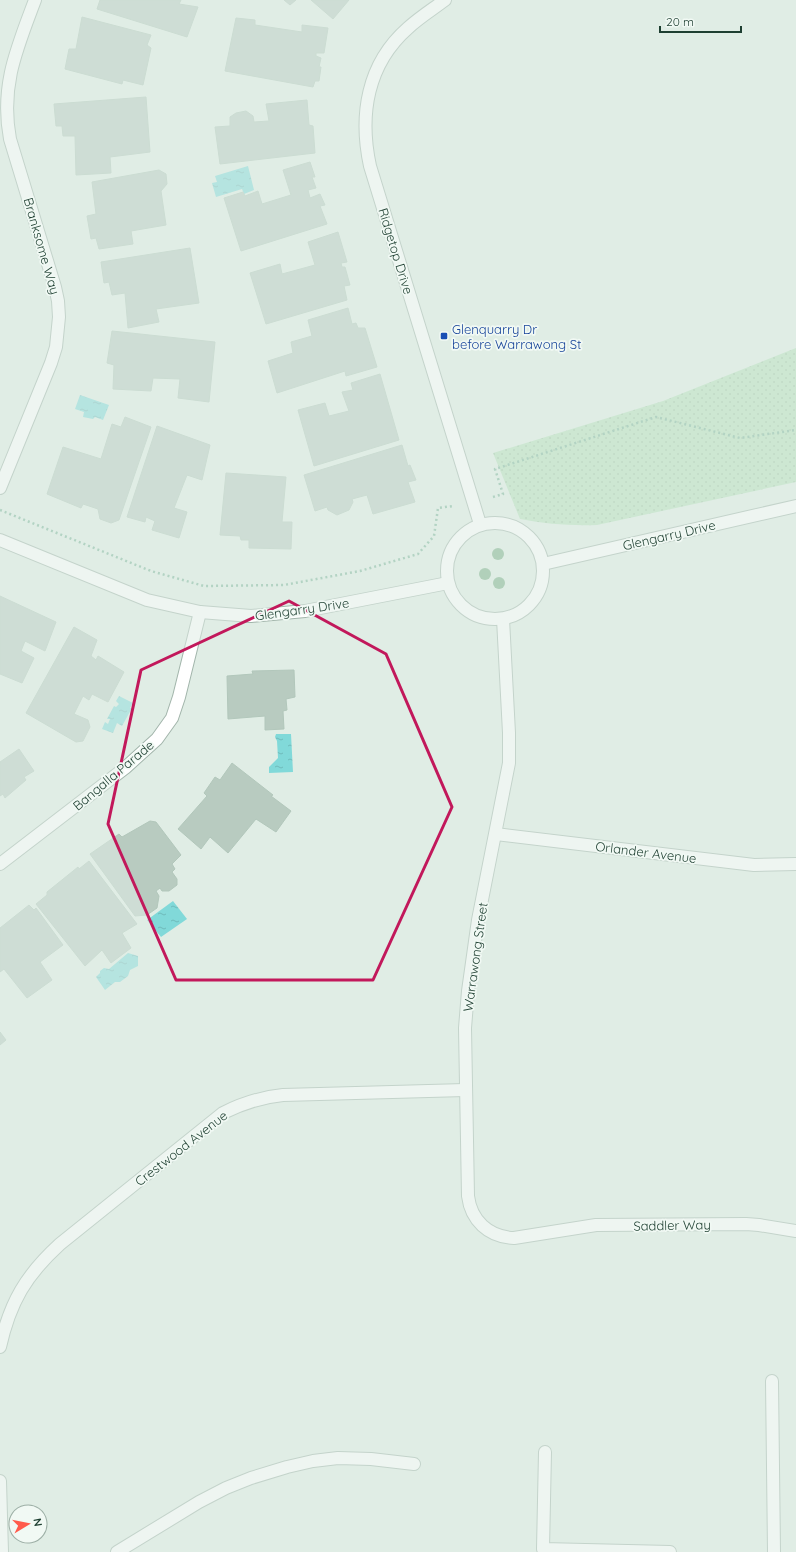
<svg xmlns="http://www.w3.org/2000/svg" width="796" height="1552" viewBox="0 0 796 1552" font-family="Quicksand,sans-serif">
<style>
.green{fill:url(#green-dots)}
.water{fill:url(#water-ripples)}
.building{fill:#b8cbc0;stroke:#b2c7bb}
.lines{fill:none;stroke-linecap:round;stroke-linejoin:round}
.minor-casing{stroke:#a2b5ab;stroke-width:14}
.path{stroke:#7cb49a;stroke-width:2.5;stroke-dasharray:2 3;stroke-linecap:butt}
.minor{stroke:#fff;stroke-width:12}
.tree{fill:#79ae86}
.marked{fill:none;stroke:#c2185b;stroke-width:3;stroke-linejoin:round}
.transit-dot{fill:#1a4fb4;stroke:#f1f9f4;stroke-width:1.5}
.labels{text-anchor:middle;stroke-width:3.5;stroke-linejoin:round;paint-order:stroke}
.street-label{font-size:13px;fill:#1e3f31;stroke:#f1f9f4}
.transit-label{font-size:13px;fill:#164399;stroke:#f1f9f4;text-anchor:start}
</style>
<defs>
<pattern id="green-dots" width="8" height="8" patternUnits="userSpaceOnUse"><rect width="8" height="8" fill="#b6e1bb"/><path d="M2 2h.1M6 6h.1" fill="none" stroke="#9cc2a1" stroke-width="1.8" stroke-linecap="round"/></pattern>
<pattern id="water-ripples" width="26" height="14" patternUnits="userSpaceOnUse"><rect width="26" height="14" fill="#81d9d9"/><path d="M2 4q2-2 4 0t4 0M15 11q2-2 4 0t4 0" fill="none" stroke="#6fbbbb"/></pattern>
</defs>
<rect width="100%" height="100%" fill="#e0ede5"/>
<path class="green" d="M796 348V482L597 525C570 526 546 524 520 519L493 453 663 401Z"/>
<g class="water">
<polygon points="248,166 254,190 244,194 242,189 216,197 212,183 217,182 215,176"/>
<polygon points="80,395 109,405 103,420 95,417 93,419 83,417 84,412 75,409"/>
<polygon points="119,696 133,703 130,708 132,708 122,726 117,723 113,733 102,729 105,722 108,724 110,719 107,719 114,706 116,707 119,704 116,701"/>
<polygon points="276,734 291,734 293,772 269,773 269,767 278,758 277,741 275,737"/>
<polygon points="173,901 187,919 161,937 147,920"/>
<polygon points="128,953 138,956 138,966 130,970 128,976 120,982 115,982 105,990 96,977 100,973 100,971 104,968 109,969"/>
</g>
<g class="building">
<polygon points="100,0 181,0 179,4 198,7 187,37 97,9"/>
<polygon points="284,0 296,0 290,5"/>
<polygon points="311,0 349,0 333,19"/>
<polygon points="82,17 151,35 147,45 151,48 143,85 123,80 122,84 65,69 69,49 76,49"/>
<polygon points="236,18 255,20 255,25 302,32 302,25 328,28 324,53 316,53 316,56 321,58 319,67 321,67 319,81 315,81 313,87 225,71"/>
<polygon points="146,97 150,152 110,157 111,173 76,175 75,136 63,136 62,126 56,126 54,104"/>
<polygon points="307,100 309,125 313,126 315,153 220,164 215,127 230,126 230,117 236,113 246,111 253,116 254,122 269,121 266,104"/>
<polygon points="310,162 315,177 312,177 316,188 308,190 310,198 320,194 325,205 320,206 327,224 241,251 224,198 243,192 245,196 258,191 262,204 291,195 283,170"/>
<polygon points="159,170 166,174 167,184 161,191 166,225 131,231 133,244 99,249 96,238 91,239 87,216 96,214 92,182"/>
<polygon points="338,232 347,262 341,263 342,267 345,267 350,285 344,286 347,300 266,324 250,273 280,264 282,274 315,265 308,242"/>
<polygon points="190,248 199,303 156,309 159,322 128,328 125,293 112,295 109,282 104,283 101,262"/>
<polygon points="348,308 352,324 356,323 358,328 365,328 377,367 346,376 345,371 277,393 268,361 293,353 291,342 312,336 308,320"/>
<polygon points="112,331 215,342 209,402 178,398 180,379 153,378 151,391 113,389 114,365 107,363"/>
<polygon points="380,374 399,440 314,466 298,410 325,403 329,416 349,411 342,392 353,390 351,383"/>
<polygon points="125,417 151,427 119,520 111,523 100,519 98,509 83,504 81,508 47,494 63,447 101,459 112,424 121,427"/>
<polygon points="157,426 210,445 202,480 187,475 174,508 187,512 179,538 152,530 155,521 146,517 145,522 127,517"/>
<polygon points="402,445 408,466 410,465 416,480 408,482 415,502 373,514 367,495 352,499 353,502 349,510 337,515 328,510 327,507 315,511 304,475"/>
<polygon points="226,473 286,477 282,522 292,522 291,549 249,548 249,540 241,540 240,536 220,535"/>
<polygon points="0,596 56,622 45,651 25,641 21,651 34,658 22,683 0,674"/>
<polygon points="74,627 97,640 91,656 96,660 98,656 124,672 108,702 92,694 89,700 83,696 74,714 88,720 90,727 83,741 76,742 26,713"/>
<polygon points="294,670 295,697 286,699 287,710 283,711 284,729 265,730 265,716 228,719 227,676 253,674 252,671"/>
<polygon points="19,749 34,771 24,777 26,780 5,798 3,794 0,796 0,762"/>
<polygon points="232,763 273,795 271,796 291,811 276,832 256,819 228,853 210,837 201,849 178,829 207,796 204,793 215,777 220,780"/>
<polygon points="150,821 156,822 181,855 172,864 175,869 172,872 177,879 177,885 169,891 162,891 160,888 156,891 159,896 157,908 147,915 135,916 90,854 119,834 122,837"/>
<polygon points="89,861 137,924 122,933 131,948 111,963 102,950 85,966 36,904 47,895 47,892 78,867 79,869"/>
<polygon points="29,905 34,910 36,908 63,945 40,962 52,980 27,998 4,969 0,972 0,928"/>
<polygon points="0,1032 6,1040 0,1045"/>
</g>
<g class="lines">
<g class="minor-casing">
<g id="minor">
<path d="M445 0C433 9 420 17 408 28 367 64 359 115 370 166L480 524"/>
<path d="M0 488 51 363 56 347 59 317 58 301 55 287 10 139C0 86 17 48 35 0"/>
<circle cx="495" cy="571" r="48"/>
<polyline points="0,540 147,600 200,612 251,616 305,611 448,583"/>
<polyline points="543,564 796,506"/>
<path d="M503 619 509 733V763L478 920 468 991 465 1028 468 1196C471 1220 488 1237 514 1238L596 1225 746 1224 759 1225 796 1231"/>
<polyline points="496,834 754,865 796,864"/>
<polyline points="0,864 125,768 157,739 172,718 179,697 200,612"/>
<path d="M0 1347C10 1302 26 1275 60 1244L223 1113C243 1103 262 1097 283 1095L465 1090"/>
<polyline points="772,1381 774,1552"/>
<polyline points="545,1452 543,1549 670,1552"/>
<polyline points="0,1481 2,1552"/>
<polyline points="117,1552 199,1502 226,1488 251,1478 287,1467 313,1461 338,1458 371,1459 414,1464"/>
</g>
</g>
<g class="path">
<polyline points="493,497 503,494 495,469 656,417 740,438 796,430"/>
<polyline points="0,510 151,571 204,586 284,585 360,571 418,554 434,536 438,508 453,506"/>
</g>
<use href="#minor" class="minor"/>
</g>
<g class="tree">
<circle cx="498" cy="554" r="6"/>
<circle cx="485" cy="574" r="6"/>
<circle cx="499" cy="583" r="6"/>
</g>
<path d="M0 0H796V1552H0ZM289 601 386 654 452 807 373 980H176L108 824 141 670Z" fill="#e0ede5" fill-opacity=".55" fill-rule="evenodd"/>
<path class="marked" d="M289 601 386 654 452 807 373 980H176L108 824 141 670Z"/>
<rect class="transit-dot" x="440" y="332" width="8" height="8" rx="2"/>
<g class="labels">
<g class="street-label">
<text transform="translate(42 246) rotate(74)" y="5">Branksome Way</text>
<text transform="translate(396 251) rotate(73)" y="5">Ridgetop Drive</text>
<text transform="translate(669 535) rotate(-13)" y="5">Glengarry Drive</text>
<text transform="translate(302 609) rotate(-8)" y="5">Glengarry Drive</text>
<text transform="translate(113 775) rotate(-40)" y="5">Bangalla Parade</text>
<text transform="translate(646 852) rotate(7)" y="5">Orlander Avenue</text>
<text transform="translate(475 957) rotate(-82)" y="5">Warrawong Street</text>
<text transform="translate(181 1148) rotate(-38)" y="5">Crestwood Avenue</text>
<text transform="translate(672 1225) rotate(-1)" y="5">Saddler Way</text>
</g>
<g class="transit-label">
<text x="452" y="334">Glenquarry Dr<tspan x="452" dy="15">before Warrawong St</tspan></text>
</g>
</g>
<g transform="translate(28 1524) rotate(80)"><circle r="19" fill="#f1f9f4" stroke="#9dafa6"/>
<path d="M0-3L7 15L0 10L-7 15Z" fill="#ff5b4c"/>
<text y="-6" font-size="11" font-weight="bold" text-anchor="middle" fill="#1e3f31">N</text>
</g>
<path d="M660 26v6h81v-6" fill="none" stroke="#1e3f31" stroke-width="2"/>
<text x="666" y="26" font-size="12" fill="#1e3f31" stroke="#f1f9f4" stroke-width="3" paint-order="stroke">20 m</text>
</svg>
